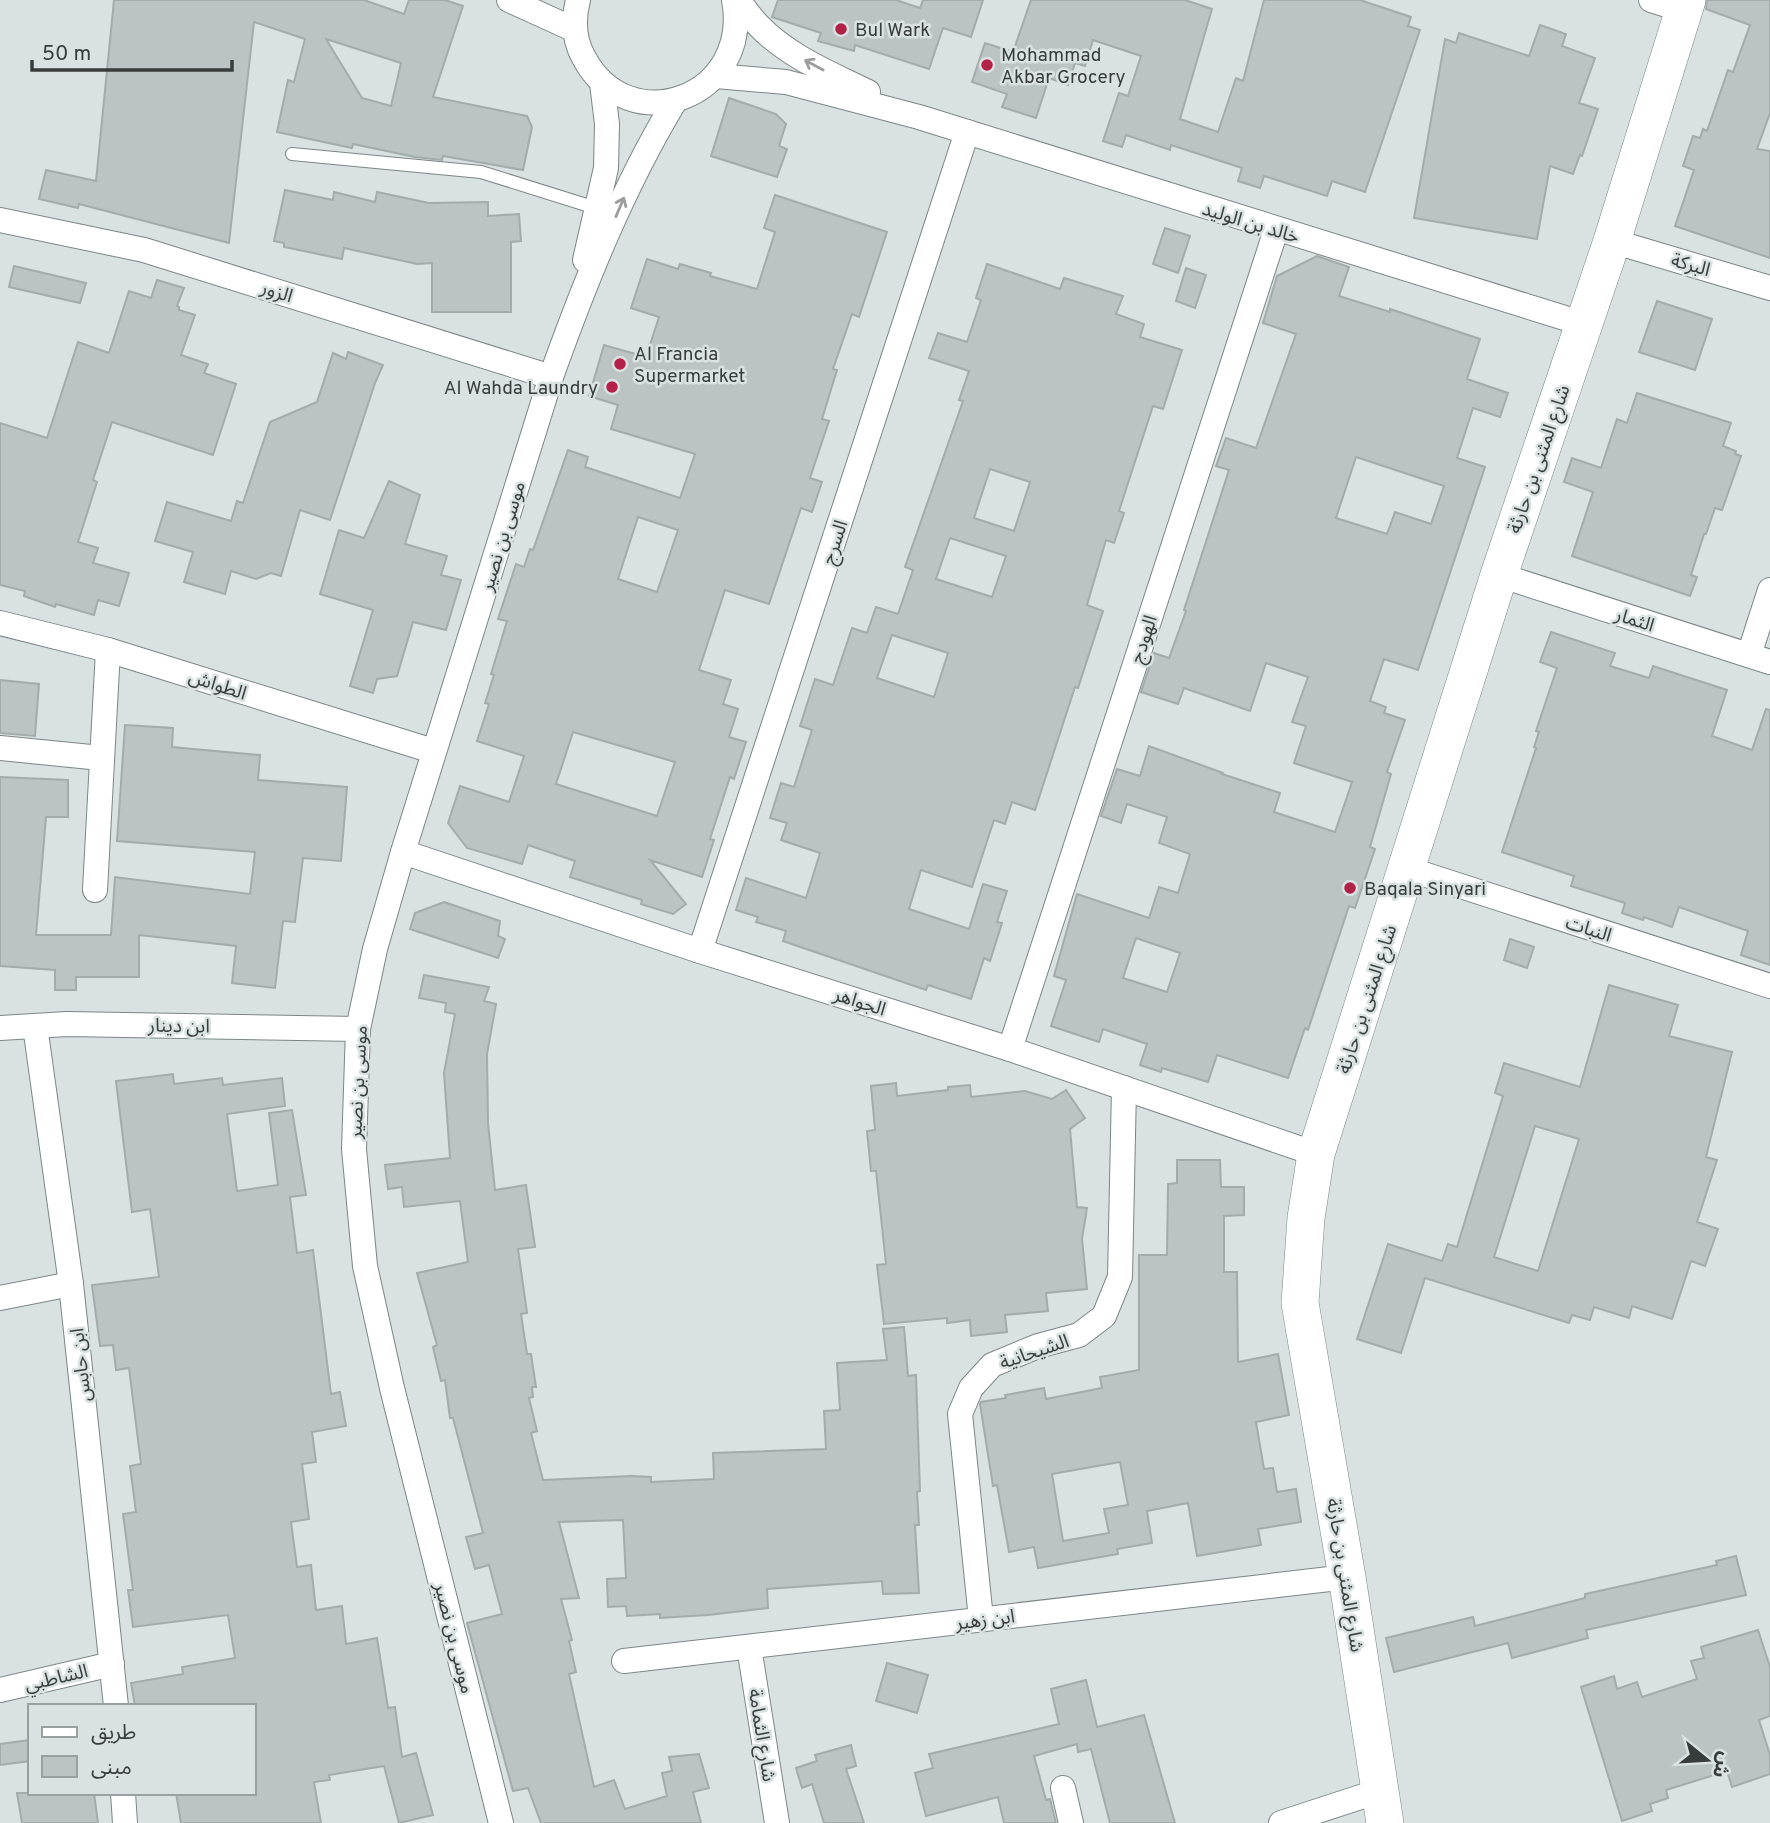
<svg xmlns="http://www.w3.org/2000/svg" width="1770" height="1823" viewBox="0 0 1770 1823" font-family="Overpass,'Noto Sans Arabic',sans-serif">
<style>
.building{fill:#bbc3c3;stroke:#a3abab;stroke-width:2;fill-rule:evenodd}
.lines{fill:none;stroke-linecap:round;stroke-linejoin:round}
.lane-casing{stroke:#7d8585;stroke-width:14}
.street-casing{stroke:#7d8585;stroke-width:26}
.secondary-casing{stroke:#7d8585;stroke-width:38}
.lane{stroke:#fff;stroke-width:12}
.street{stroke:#fff;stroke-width:24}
.secondary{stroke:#fff;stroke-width:37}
.oneway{stroke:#9c9e9d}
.poi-dot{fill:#b32148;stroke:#d9e2e1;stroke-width:2.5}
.labels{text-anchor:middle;stroke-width:5;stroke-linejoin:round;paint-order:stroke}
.poi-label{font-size:19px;fill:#383c3b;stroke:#d9e2e1;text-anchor:start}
.street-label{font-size:19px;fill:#383c3b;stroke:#d9e2e1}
</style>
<rect width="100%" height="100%" fill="#d9e2e1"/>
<g class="building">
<path d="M114 0H364L404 14 409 0H445L463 6 433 97 527 116 532 127 523 170 443 156 442 160 415 157 353 144 352 148 277 132 288 80 294 82 305 39 254 22 229 243 79 204 78 208 39 199 46 170 96 181ZM326 39 401 63 391 106 362 98Z"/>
<polygon points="778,0 896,0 920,8 923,0 983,0 971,37 943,28 929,69 855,45 854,51 818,41 821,33 772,17"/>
<polygon points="1031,0 1185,0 1212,9 1180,119 1218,132 1236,78 1243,81 1264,0 1360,0 1411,17 1408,26 1420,30 1365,192 1332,181 1327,196 1264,176 1260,188 1238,181 1242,168 1171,145 1170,150 1126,135 1122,147 1103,141 1119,93 1128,96 1141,56 1093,40 1085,66 1075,63 1068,85 1049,78 1036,118 1002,107 1007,94 972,82 985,43 1013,52"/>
<polygon points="1707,0 1770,0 1770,113 1757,149 1770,151 1770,258 1675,226 1694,170 1683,166 1693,136 1700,138 1703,129 1707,131 1728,70 1733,72 1750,25 1706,9"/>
<polygon points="1540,25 1566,34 1562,46 1595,58 1579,103 1598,109 1582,156 1580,155 1573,174 1550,166 1537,239 1414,218 1445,39 1456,43 1459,33 1529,56"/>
<polygon points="729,98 776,114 786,124 779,146 787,149 777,177 711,156"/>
<polygon points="285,190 333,200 334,192 375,202 377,192 429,203 488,202 488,216 519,214 521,241 511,242 511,312 432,312 432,263 417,264 344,248 342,259 284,247 284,243 274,241"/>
<path d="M775 195 887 232 859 317 852 314 833 369 837 370 822 419 829 421 810 478 822 482 812 512 801 508 769 604 725 590 699 670 731 680 723 704 738 709 729 737 746 742 734 779 730 777 710 839 714 840 702 877 650 860 686 904 673 914 641 904 642 900 570 877 575 861 528 845 522 864 467 848 448 823 460 786 509 802 524 756 477 741 489 704 485 703 494 675 491 674 507 621 498 619 516 564 524 567 530 549 533 550 568 450 588 457 585 467 680 498 695 454 611 429 618 405 589 396 604 345 646 357 659 317 631 308 647 259 678 269 680 264 711 273 710 276 757 289 775 232 764 228ZM638 517 678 530 657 592 618 579ZM573 732 675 762 657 816 556 784Z"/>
<polygon points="1165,228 1190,236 1178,273 1153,264"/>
<path d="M1317 256 1349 267 1339 296 1390 312V309L1480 339 1467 379 1508 393 1500 417 1473 408 1457 458 1485 467 1418 670 1384 659 1370 701 1386 707 1384 713 1405 720 1387 772 1391 774 1370 847 1375 849 1355 908 1349 906 1308 1030 1305 1028 1288 1078 1217 1055 1208 1082 1162 1068 1161 1072 1140 1065 1147 1044 1103 1029 1099 1042 1051 1026 1066 980 1054 976 1077 894 1149 918 1159 887 1178 893 1190 854 1159 843 1167 817 1127 804 1121 823 1101 816 1117 769 1140 776 1149 746 1223 773 1222 774 1280 793 1274 812 1335 832 1352 782 1294 763 1306 726 1292 722 1308 677 1266 663 1250 711 1184 688 1178 704 1141 692 1154 653 1169 658 1186 611 1184 610 1229 470 1216 466 1226 438 1256 448 1296 334 1263 323 1277 276ZM1356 457 1444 486 1431 524 1395 512 1387 534 1336 518ZM1136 938 1180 953 1167 992 1123 978Z"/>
<path d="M987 264 1060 289 1064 278 1123 296 1116 314 1144 324 1140 337 1182 350 1163 409 1153 406 1119 511 1124 513 1114 543 1106 540 1087 605 1103 611 1078 688 1075 687 1035 810 1012 802 1005 824 994 820 972 887 921 870 909 909 969 929 983 884 1007 891 997 922 1002 923 990 961 984 958 971 999 928 985 926 990 783 941 786 931 756 922 758 917 736 910 746 878 806 898 820 853 781 840 787 823 770 818 781 783 794 787 812 730 800 726 815 679 833 685 852 628 867 633 876 607 898 614 913 570 905 567 963 401 959 400 969 371 929 358 938 333 967 342 981 300 976 298ZM990 469 1030 482 1014 531 974 518ZM950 538 1006 556 992 597 936 579ZM892 635 948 653 934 697 877 678Z"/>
<polygon points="14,266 86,283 80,303 9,287"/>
<polygon points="1186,268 1206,275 1195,308 1176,301"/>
<polygon points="157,280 184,288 177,306 179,307 179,310 195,315 181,355 208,364 204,373 236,384 213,455 112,422 93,480 97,482 78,542 98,548 93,563 129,573 119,606 98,600 94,615 56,604 55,607 24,596 25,591 0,585 0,423 47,438 78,342 109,353 129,291 151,298"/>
<polygon points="1657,301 1712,319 1695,370 1639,352"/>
<polygon points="348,352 383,365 375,383 330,520 300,510 281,576 271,573 256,579 231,571 225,594 184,582 193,552 155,541 167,502 231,521 237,501 243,503 270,422 317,402 333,353 346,359"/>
<polygon points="1637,393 1731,423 1723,446 1736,451 1735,454 1741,456 1722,510 1715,508 1706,534 1704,534 1691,575 1697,577 1690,596 1572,556 1593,492 1564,482 1572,458 1601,468 1617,419 1627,423"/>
<polygon points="389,481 420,495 405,544 447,556 441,575 461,580 446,630 413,622 397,676 377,679 373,693 350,686 373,610 320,594 339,530 364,538"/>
<polygon points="1551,632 1615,653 1610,666 1649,678 1653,666 1727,690 1712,736 1752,750 1766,709 1770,710 1770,965 1741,955 1748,931 1679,907 1672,927 1644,917 1643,920 1622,913 1625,903 1571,886 1574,876 1502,852 1536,748 1534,747 1539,732 1536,731 1557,668 1540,662"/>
<polygon points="0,680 39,684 35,736 0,733"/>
<polygon points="125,725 173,728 172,747 260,755 258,780 347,787 341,861 303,858 295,922 283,921 275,988 232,983 236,946 139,935 139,977 76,977 76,990 55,990 55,970 0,966 0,777 68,780 68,817 46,817 36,935 111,935 115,877 250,894 255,852 117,841"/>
<polygon points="444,902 500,921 498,936 505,939 498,958 410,929 415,913"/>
<polygon points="1510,939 1534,947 1527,968 1504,960"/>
<polygon points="424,975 489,987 484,1001 496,1004 487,1054 488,1123 495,1190 526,1185 535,1247 518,1249 527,1313 521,1314 527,1354 531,1354 536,1387 532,1387 533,1397 529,1398 537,1431 531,1433 543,1480 632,1476 651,1477 651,1482 714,1479 713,1453 826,1449 824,1411 840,1410 837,1363 887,1360 883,1329 904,1327 908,1376 916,1375 920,1491 917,1492 919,1525 915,1525 919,1593 883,1594 882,1581 767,1589 768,1608 708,1615 660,1618 660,1614 627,1616 626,1606 608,1607 607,1579 626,1578 623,1520 559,1522 579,1598 561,1599 572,1640 569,1641 576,1672 569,1674 594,1787 614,1780 625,1809 667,1796 662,1773 672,1771 669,1757 699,1754 709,1788 693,1792 701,1823 541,1823 528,1788 513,1791 467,1623 502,1614 489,1565 475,1569 466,1537 483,1533 453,1418 450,1418 445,1380 441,1381 433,1347 437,1345 417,1273 468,1262 460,1201 404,1207 402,1187 388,1189 385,1165 450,1158 444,1073 455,1014 445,1012 446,1003 419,998"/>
<path d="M1609 985 1678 1005 1669 1036 1732 1052 1706 1157 1717 1160 1697 1222 1718 1229 1705 1266 1691 1261 1672 1319 1632 1306 1629 1318 1594 1307 1590 1320 1572 1315 1569 1323 1425 1278 1401 1353 1357 1339 1388 1244 1442 1261 1448 1244 1457 1247 1503 1096 1495 1093 1504 1063 1580 1087ZM1535 1126 1579 1139 1538 1271 1494 1257Z"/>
<polygon points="173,1074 174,1084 222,1078 223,1085 282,1078 285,1106 227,1114 237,1191 278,1185 269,1113 292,1110 306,1195 290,1197 297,1253 313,1250 331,1394 340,1392 346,1426 312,1432 316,1462 302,1464 309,1519 291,1522 297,1567 311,1565 316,1610 342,1606 346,1644 377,1638 388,1708 395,1707 402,1757 416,1753 433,1815 399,1823 384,1766 329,1775 330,1780 314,1782 321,1823 181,1823 176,1793 254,1793 254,1706 135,1706 131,1683 183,1674 182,1667 235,1658 228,1615 133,1627 128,1590 133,1590 123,1514 136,1512 130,1466 141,1464 129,1368 116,1370 113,1345 100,1346 92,1285 159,1277 150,1209 132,1212 116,1081"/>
<polygon points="896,1083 897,1096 948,1090 948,1087 970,1085 971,1097 1025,1091 1052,1099 1066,1090 1085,1118 1070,1129 1077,1207 1087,1208 1082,1239 1087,1289 1046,1293 1048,1311 1005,1315 1007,1332 971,1336 970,1320 947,1323 947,1318 884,1324 877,1265 886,1264 876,1171 871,1171 867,1131 875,1130 871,1086"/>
<path d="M1177 1160H1220L1221 1187H1244V1215L1224 1216V1272H1237L1238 1362 1278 1354 1289 1415 1256 1422 1264 1469 1273 1468 1277 1492 1296 1489 1301 1522 1258 1529 1261 1545 1197 1556 1188 1503 1147 1511 1152 1543 1117 1549 1118 1554 1038 1568 1034 1547 1009 1552 997 1485 993 1486 980 1404 981 1402 1006 1398 1005 1395 1044 1388 1046 1399 1102 1388 1100 1377 1139 1370V1255H1167L1168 1184 1177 1183ZM1120 1462 1128 1505 1104 1509 1109 1533 1063 1541 1052 1474Z"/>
<polygon points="1736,1556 1746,1595 1586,1630 1588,1638 1512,1658 1508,1643 1394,1672 1386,1638 1473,1617 1475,1626 1585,1598 1585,1594 1717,1565 1716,1561"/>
<polygon points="1758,1630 1770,1667 1770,1716 1759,1720 1770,1755 1770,1774 1732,1787 1727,1771 1666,1790 1668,1798 1650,1804 1652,1811 1622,1821 1581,1687 1614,1676 1617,1689 1637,1682 1642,1697 1697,1679 1691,1661 1704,1658 1701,1647"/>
<polygon points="887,1663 928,1675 917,1713 876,1701"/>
<polygon points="1086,1680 1097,1727 1144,1715 1175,1823 1110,1823 1091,1749 1078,1752 1077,1744 1034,1756 1046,1800 1050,1799 1056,1823 1004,1823 998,1797 926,1816 915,1773 933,1768 929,1754 1059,1724 1051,1689"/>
<polygon points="30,1740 30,1761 0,1765 0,1744"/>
<polygon points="851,1745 856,1766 846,1769 864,1823 824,1823 812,1784 802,1788 796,1768 817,1761 815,1755"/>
<polygon points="17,1793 94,1793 98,1823 22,1823"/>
</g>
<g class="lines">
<g class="lane-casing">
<polyline id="lane" points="292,154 481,172 596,208"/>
</g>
<g class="street-casing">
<g id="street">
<polyline points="509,0 575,30"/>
<path d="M578 0C573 19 574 40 584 58 629 142 752 98 734 0"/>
<path d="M738 0C745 9 751 18 759 26 789 57 830 73 868 92"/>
<polyline points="1651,0 1683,10"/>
<polyline points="716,76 786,82 919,117 1584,324"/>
<polyline points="0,220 144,250 551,377"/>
<polyline points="1612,241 1770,288"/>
<polyline points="585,260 606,168 607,124 602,83"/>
<polyline points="1499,575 1770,662"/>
<polyline points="0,623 108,650 433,751"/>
<polyline points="1749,655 1770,590"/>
<polyline points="0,748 101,758"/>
<polyline points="403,852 700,951 1010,1049 1316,1154"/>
<polyline points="1408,869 1770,986"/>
<polyline points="95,890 108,650"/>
<polyline points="700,951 967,132"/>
<polyline points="35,1026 71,1284 116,1706"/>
<polyline points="0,1028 67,1024 358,1029"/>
<polyline points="1010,1049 1276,230"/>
<polyline points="0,1298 71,1284"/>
<polyline points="981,1619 960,1414 971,1388 992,1365 1038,1346 1079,1335 1104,1316 1120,1277 1124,1088"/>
<polyline points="749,1647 777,1823"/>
<polyline points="624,1661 1347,1577"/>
<polyline points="0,1690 112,1664"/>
<polyline points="1063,1788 1071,1823"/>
<polyline points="123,1793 125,1823"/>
<path d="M501 1823 392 1388 365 1266 354 1149 358 1029 375 949 403 852 551 377C585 282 623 187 675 101"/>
<polyline points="1281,1823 1379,1791"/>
</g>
</g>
<g class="secondary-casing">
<polyline id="secondary" points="1385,1823 1347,1577 1300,1303 1306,1218 1316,1154 1499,575 1612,241 1687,0"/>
</g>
<use href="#lane" class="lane"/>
<use href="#street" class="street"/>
<use href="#secondary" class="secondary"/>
</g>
<defs><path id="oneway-shaft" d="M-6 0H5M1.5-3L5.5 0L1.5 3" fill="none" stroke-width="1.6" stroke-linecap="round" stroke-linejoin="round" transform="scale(1.75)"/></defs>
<g class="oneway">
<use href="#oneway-shaft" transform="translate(814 65) rotate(-152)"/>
<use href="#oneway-shaft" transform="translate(620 207) rotate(-67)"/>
</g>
<g class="poi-dot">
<circle cx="841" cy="29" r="7"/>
<circle cx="987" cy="65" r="7"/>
<circle cx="620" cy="364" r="7"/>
<circle cx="612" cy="387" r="7"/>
<circle cx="1350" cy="888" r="7"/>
</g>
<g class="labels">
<g class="poi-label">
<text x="855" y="36">Bul Wark</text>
<text x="1001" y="61">Mohammad<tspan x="1001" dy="22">Akbar Grocery</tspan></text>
<text x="634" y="360">Al Francia<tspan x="634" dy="22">Supermarket</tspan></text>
<text x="598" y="394" text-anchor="end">Al Wahda Laundry</text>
<text x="1364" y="895">Baqala Sinyari</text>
</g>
<g class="street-label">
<text transform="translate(1251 222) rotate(17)" y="7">خالد بن الوليد</text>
<text transform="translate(1691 264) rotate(16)" y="7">البركة</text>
<text transform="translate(277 291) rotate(18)" y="7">الزور</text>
<text transform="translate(1538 459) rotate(-71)" y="7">شارع المثنى بن حارثة</text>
<text transform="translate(502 536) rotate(-73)" y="7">موسى بن نصير</text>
<text transform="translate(834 542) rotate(-72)" y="7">السرج</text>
<text transform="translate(1635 619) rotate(18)" y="7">الثمار</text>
<text transform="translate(1143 639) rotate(-72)" y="7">الهودج</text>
<text transform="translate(218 684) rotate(18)" y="7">الطواش</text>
<text transform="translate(1589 928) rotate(18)" y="7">النبات</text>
<text transform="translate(1366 999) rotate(-72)" y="7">شارع المثنى بن حارثة</text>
<text transform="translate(860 1001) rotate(18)" y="7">الجواهر</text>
<text transform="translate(179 1025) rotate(1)" y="7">ابن دينار</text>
<text transform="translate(357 1082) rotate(-87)" y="7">موسى بن نصير</text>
<text transform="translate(1034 1351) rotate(-19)" y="7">الشيحانية</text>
<text transform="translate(80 1365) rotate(-96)" y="7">ابن حابس</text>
<text transform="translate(1346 1575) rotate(81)" y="7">شارع المثنى بن حارثة</text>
<text transform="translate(985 1619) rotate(-7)" y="7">ابن زهير</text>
<text transform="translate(455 1638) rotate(76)" y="7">موسى بن نصير</text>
<text transform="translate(56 1677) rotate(-13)" y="7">الشاطبي</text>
<text transform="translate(763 1735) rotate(81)" y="7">شارع الثمامة</text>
</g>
</g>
<rect x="28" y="1704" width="228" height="91" fill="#d9e2e1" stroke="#99a09f" stroke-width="2"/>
<rect x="42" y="1727" width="35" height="10" fill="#ffffff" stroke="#99a09f" stroke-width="2"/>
<text x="91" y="1739" font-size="21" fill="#383c3b">طريق</text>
<rect x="42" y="1756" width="35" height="21" fill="#bbc3c3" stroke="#99a09f" stroke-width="2"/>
<text x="91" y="1774" font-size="21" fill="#383c3b">مبنى</text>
<g transform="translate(1707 1760) rotate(108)" stroke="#d9e2e1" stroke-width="5" paint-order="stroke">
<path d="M0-5L12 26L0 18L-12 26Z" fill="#383c3b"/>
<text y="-10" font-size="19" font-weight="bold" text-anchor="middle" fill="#383c3b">ش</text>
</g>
<path d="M32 60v10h200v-10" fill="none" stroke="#383c3b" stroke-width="3.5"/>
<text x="42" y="60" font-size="21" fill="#383c3b" stroke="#d9e2e1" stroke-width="5" paint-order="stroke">50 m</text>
</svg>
